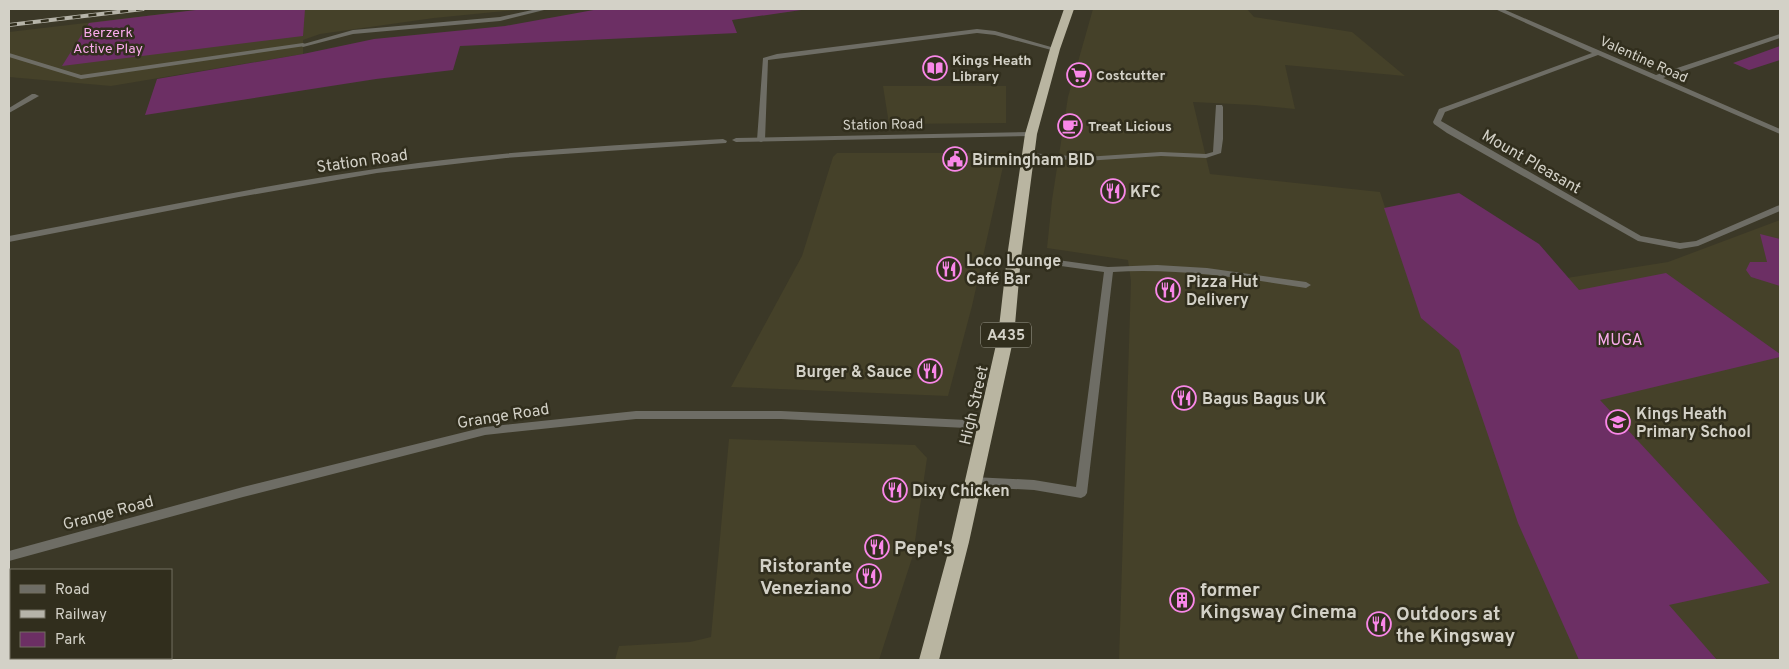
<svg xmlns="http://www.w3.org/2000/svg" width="1789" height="669" viewBox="0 0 1789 669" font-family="Overpass,sans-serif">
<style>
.built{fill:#454129}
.green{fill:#6c2f64}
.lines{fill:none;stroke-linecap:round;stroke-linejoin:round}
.lane{fill:#6e6d65;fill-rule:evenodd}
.street{fill:#6e6d65;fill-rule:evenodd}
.highway{fill:#b9b5a1;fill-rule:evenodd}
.rail-casing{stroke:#b6b4a9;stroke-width:4}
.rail{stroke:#312e1d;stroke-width:2.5;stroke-dasharray:8;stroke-linecap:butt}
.labels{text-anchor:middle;stroke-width:5;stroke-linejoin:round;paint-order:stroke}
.far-park-label{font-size:14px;fill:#faabec;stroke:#312e1d}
.far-street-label{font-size:14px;fill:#d3d1c7;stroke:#312e1d}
.far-poi-label{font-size:14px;font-weight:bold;fill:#d3d1c7;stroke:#312e1d;text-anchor:start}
.shield{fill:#312e1d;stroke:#a2a094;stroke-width:1}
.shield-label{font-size:15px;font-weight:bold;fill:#d3d1c7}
.poi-label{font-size:16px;font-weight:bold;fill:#d3d1c7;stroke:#312e1d;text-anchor:start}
.street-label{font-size:16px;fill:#d3d1c7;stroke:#312e1d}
.park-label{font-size:16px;fill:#faabec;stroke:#312e1d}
.near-poi-label{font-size:19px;font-weight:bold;fill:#d3d1c7;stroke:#312e1d;text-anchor:start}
</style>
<rect width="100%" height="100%" fill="#3b3827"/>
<g class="built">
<polygon points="205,9 526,9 434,18 320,34 303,40 303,54 111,86 9,77 9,32"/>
<polygon points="1093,9 1247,9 1254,17 1352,32 1405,76 1285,65 1295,109 1254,105 1193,102 1210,174 1380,192 1416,302 1668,262 1780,220 1780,660 1119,660 1131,281 1128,260 1047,248 1052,200 1068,97"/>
<polygon points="883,86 1006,86 1006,123 889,124"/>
<polygon points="837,153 1006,153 972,306 948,396 731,387 802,256 833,157"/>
<polygon points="729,439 915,445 927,458 913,555 879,660 615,660 619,646 690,642 711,637"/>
</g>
<g class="green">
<polygon points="204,9 305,9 303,36 62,66 89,23"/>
<polygon points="599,9 808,9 732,20 737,33 460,46 453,70 376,79 145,115 157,79 303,54 374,39 505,26"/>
<polygon points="1780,46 1780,60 1749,70 1733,63"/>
<polygon points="1459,193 1539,244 1579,290 1666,273 1780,354 1780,357 1600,400 1770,583 1669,605 1717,660 1579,660 1518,523 1459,350 1421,318 1384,208"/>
<polygon points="1760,234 1780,239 1780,286 1751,277 1746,270 1750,262 1767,262"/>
</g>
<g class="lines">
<g class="lane">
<polygon points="977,29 995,31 1058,49 1055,51 995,35 977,33 768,60 765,140 761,142 757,140 763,58 777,54"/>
<polygon points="303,43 305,44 305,46 81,79 9,57 9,53 81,75"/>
<path d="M1014 254 1108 267 1157 265 1207 268 1306 282 1311 285 1306 288C1242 278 1178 268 1113 272L1087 493 1085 496 1081 498 1034 490 973 487 969 485 967 482 969 479 973 477 1034 480 1076 487 1104 272 1011 259 1009 257 1011 255Z"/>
</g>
<g class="street">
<polygon points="537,9 548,9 500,21 353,34 303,47 300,45 353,30 500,17"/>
<polygon points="1495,9 1503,9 1656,75 1780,34 1780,38 1663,78 1780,129 1780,134 1598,55 1445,112 1441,121 1641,236 1680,243 1696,241 1777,206 1780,205 1780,211 1698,246 1680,249 1638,241 1447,133 1434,124 1433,122 1439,109 1592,53"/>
<polygon points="32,94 35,94 39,96 9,113 9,108"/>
<polygon points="1216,105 1222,105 1223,107 1223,139 1221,153 1206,158 1161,156 1085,161 1029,157 1025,155 1029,153 1085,157 1161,152 1206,154 1213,152"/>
<polygon points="1031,132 1035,134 1034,136 736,142 732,140 736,138"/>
<path d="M723 139 727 141 726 143 506 158 377 173 239 197 9 242V236C145 210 281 181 418 163 519 150 621 145 723 139Z"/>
<polygon points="636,411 781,411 987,421 991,422 993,425 991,428 987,429 781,419 636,419 485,435 243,497 9,561 9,551 243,487 485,427"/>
</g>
<polygon class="highway" points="1064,9 1074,9 1060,49 1037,134 1021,257 1014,336 969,542 939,660 919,660 951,542 998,336 1007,257 1025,134 1050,49"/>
<g class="rail-casing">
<polyline id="rail" points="9,25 143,9"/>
</g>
<use href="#rail" class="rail"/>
</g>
<defs>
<g id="library-ring" transform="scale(1.25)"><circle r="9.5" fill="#312e1d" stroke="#f987e8" stroke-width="1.5"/><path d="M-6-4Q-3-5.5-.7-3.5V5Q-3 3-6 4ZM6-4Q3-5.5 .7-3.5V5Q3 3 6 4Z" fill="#f987e8"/></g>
<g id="supermarket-ring" transform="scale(1.25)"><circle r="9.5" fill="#312e1d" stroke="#f987e8" stroke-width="1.5"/><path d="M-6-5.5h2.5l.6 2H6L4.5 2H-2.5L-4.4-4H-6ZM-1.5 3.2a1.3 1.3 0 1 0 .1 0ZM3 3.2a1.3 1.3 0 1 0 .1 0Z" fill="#f987e8"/></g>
<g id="cafe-ring" transform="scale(1.25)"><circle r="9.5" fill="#312e1d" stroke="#f987e8" stroke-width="1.5"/><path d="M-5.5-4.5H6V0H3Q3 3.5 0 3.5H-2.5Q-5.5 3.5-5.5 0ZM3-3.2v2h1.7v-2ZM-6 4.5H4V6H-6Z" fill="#f987e8"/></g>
<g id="civic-ring" transform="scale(1.25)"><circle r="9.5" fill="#312e1d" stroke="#f987e8" stroke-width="1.5"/><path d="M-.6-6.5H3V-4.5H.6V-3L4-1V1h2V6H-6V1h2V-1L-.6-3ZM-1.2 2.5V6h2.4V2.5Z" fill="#f987e8"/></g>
<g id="restaurant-ring" transform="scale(1.25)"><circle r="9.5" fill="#312e1d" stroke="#f987e8" stroke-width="1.5"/><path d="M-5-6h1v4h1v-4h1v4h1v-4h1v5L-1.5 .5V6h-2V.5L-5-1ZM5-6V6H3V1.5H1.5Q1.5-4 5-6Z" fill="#f987e8"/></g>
<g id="school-ring" transform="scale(1.25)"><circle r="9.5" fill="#312e1d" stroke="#f987e8" stroke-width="1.5"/><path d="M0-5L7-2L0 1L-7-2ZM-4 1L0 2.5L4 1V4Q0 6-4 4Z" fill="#f987e8"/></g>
<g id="building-ring" transform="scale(1.25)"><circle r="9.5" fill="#312e1d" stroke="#f987e8" stroke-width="1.5"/><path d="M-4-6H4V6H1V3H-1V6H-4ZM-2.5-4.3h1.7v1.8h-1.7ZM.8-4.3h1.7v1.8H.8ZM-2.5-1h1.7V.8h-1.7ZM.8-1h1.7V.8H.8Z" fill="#f987e8"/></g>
</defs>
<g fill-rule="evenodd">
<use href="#library-ring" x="935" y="68"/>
<use href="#supermarket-ring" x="1079" y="75"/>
<use href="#cafe-ring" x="1070" y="126"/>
<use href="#civic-ring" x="955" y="159"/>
<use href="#restaurant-ring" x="1113" y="191"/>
<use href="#restaurant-ring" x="949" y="269"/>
<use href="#restaurant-ring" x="1168" y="290"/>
<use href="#restaurant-ring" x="930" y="371"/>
<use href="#restaurant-ring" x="1184" y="398"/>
<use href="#school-ring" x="1618" y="422"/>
<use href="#restaurant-ring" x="895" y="490"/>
<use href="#restaurant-ring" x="877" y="547"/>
<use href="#restaurant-ring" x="869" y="576"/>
<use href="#building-ring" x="1182" y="600"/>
<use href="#restaurant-ring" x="1379" y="624"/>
</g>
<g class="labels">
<g class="far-park-label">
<text x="108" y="37">Berzerk<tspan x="108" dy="16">Active Play</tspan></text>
</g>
<g class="far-street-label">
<text transform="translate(1644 59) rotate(24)" y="5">Valentine Road</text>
<text transform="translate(883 124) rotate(-1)" y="5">Station Road</text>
</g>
<g class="far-poi-label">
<text x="952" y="65">Kings Heath<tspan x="952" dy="16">Library</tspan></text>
<text x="1096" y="80">Costcutter</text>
<text x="1088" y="131">Treat Licious</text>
</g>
<rect class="shield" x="981" y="322.5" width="50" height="25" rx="4"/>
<g class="shield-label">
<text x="1006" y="340">A435</text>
</g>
<g class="poi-label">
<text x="972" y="165">Birmingham BID</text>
<text x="1130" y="197">KFC</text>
<text x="966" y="266">Loco Lounge<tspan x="966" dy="18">Café Bar</tspan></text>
<text x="1186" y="287">Pizza Hut<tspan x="1186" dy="18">Delivery</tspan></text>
<text x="912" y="377" text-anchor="end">Burger &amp; Sauce</text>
<text x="1202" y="404">Bagus Bagus UK</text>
<text x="1636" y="419">Kings Heath<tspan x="1636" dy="18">Primary School</tspan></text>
<text x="912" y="496">Dixy Chicken</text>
</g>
<g class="street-label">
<text transform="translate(362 160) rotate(-8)" y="6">Station Road</text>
<text transform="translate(1532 161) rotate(30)" y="6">Mount Pleasant</text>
<text transform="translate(973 405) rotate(-77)" y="6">High Street</text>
<text transform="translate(503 415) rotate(-9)" y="6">Grange Road</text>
<text transform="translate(108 512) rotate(-15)" y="6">Grange Road</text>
</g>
<g class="park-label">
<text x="1620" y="345">MUGA</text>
</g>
<g class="near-poi-label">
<text x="894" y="554">Pepe's</text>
<text x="852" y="572" text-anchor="end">Ristorante<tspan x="852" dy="22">Veneziano</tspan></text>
<text x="1200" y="596">former<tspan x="1200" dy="22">Kingsway Cinema</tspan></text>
<text x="1396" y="620">Outdoors at<tspan x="1396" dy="22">the Kingsway</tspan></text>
</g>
</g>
<rect width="1789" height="669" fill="none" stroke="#d3d1c7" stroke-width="20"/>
<rect x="10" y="569" width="162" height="90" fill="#312e1d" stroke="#726f61"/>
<rect x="20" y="585" width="25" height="8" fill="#6e6d65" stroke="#726f61"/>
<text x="55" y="594" font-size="15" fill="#d3d1c7">Road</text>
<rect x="20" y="610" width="25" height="8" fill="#b6b4a9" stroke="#726f61"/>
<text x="55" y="619" font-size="15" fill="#d3d1c7">Railway</text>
<rect x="20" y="632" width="25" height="15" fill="#6c2f64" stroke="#726f61"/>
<text x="55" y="644" font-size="15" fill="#d3d1c7">Park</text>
</svg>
